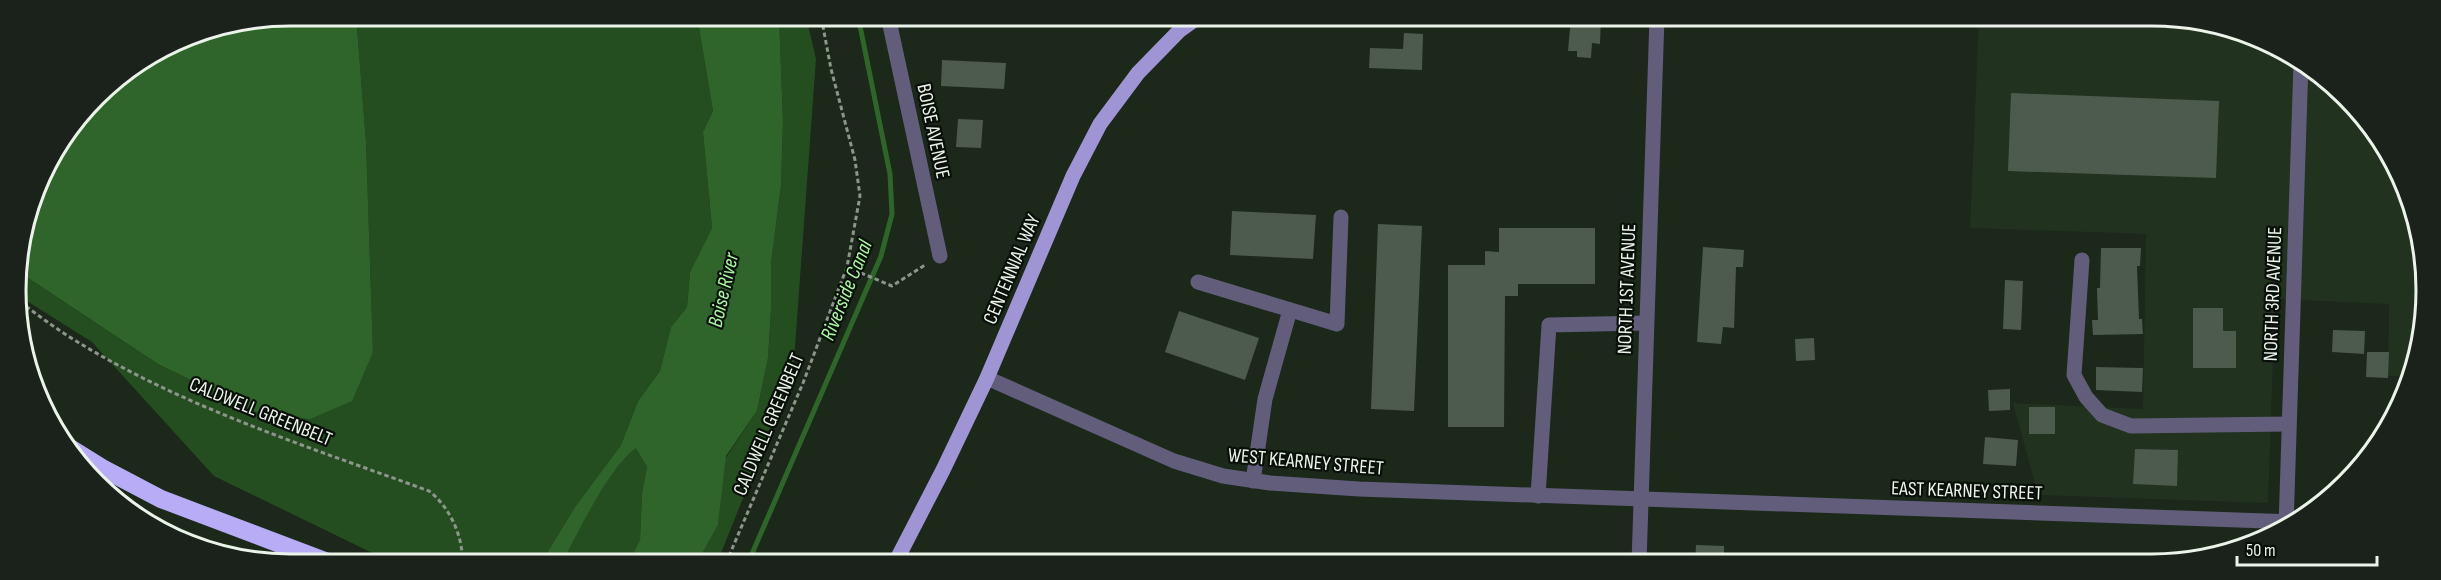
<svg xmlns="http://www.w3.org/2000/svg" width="2441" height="580" viewBox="0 0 2441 580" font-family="'Sofia Sans Condensed',sans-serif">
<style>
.built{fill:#21321f}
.green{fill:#244e20}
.water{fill:#2f652a}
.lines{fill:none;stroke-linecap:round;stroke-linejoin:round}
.stream{stroke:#2f652a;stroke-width:5}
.building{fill:#4d5b4c}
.path{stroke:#8c968b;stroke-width:3;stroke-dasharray:4.5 3;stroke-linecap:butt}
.minor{stroke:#625d7b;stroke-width:15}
.major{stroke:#a095d4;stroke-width:15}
.highway{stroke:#b9acf7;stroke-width:18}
.labels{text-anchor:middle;stroke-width:4.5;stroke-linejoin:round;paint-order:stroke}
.street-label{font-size:20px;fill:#ebf3ea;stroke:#090f09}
.water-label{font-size:21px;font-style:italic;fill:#abf7a1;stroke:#090f09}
.rim{fill:none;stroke:#ebf3ea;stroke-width:3}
</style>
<rect width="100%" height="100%" fill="#1b281a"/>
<polygon class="built" points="1979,17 2187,17 2289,52 2369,123 2417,219 2424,326 2408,376 2388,376 2389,304 2275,299 2268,503 2038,495 2013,403 2143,409 2146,234 1970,228"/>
<g class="green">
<polygon points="356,15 697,16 713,111 703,132 712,228 690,272 687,307 671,327 660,371 638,401 621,445 575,507 541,563 393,563 214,476 92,342 19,296 16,270 158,364 254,411 373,352 366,142"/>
<polygon points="779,16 806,16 816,59 793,374 717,563 697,563 718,525 725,459 757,411 768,358 771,309 771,264 781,185 783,122"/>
<path d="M636 447 647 467 642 493 640 540 628 563H562C580 529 607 469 636 447Z"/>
</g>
<g class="water">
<polygon points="290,15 356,15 366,142 373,352 352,401 310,419 254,411 158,364 16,270 44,168 108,83 185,36"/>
<path d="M697 16H779L783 122 781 185 771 264V309L768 358 757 411 726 456 718 525 697 563H628L640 540 642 493 647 467 636 448C609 467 579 531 562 563H541L575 507 621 445 638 401 660 371 671 327 687 307 690 272 712 228 703 132 713 111Z"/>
</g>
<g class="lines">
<polyline class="stream" points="748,563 881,256 892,214 890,174 858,16"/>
</g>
<g class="building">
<polygon points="1571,17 1601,17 1600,44 1592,43 1591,58 1577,57 1577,51 1568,51"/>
<polygon points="1404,33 1423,34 1422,70 1369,68 1370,48 1403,49"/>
<polygon points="942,60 1006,63 1004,89 941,86"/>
<polygon points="2011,93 2219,101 2216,178 2008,171"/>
<polygon points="958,119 983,120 981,148 956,147"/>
<polygon points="1232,211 1316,215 1313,259 1230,255"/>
<polygon points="1378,224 1422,226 1414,411 1371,409"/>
<polygon points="1499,228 1595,228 1595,284 1518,284 1518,296 1505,296 1504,427 1448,427 1448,265 1485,265 1485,251 1499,252"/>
<polygon points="1703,247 1744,250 1743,267 1736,267 1734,328 1723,327 1721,344 1697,342"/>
<polygon points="2101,248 2141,248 2140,266 2137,266 2139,319 2142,319 2143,334 2093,335 2092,320 2098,320 2097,288 2100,288"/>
<polygon points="2005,280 2023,281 2021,330 2003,329"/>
<polygon points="2193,308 2223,308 2223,331 2236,331 2236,368 2193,368"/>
<polygon points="1179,311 1259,338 1245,380 1165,352"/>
<polygon points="2333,330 2365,331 2364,354 2332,352"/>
<polygon points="1814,338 1815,360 1796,361 1795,339"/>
<polygon points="2367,352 2389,352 2388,378 2366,377"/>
<polygon points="2096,367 2143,368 2142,392 2096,390"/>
<polygon points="2010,389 2010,410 1989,411 1988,390"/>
<rect x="2029" y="407" width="26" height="27"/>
<polygon points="1985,437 2018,440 2016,466 1983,464"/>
<polygon points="2135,449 2178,450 2177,486 2133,484"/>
<polygon points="1696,545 1724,546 1724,563 1695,563"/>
</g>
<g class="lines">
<g class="path">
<polyline points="847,267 892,286 925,265"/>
<path d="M20 302C38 315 56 329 76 341 185 408 309 447 429 491 449 506 464 537 462 563"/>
<polyline points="726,563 803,383 847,267 860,196 855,160 831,69 821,16"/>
</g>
<g class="minor">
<polyline points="888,16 940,256"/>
<polyline points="2082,260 2074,375 2086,397 2102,415 2131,426 2289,424"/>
<polyline points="1198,282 1337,324 1341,217"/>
<polyline points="987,378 1174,461 1223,476 1270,483 1359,489 2293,522"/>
<polyline points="1253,481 1265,399 1290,310"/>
<polyline points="1538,496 1549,325 1646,323"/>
<polyline points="2286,527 2301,62"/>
<polyline points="1639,563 1657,17"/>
</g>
<polyline class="major" points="895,563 943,470 987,378 1073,176 1100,124 1138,73 1179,31 1200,16"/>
<polyline class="highway" points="65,445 102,468 161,499 330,563"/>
</g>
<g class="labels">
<g class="street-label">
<text transform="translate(934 131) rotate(78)" y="7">BOISE AVENUE</text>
<text transform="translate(1011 269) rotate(-67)" y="7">CENTENNIAL WAY</text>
<text transform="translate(1626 289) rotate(-88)" y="7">NORTH 1ST AVENUE</text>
<text transform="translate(2272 294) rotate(-88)" y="7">NORTH 3RD AVENUE</text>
<text transform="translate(261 411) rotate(22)" y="7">CALDWELL GREENBELT</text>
<text transform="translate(768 424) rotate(-67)" y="7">CALDWELL GREENBELT</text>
<text transform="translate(1306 461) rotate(5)" y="7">WEST KEARNEY STREET</text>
<text transform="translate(1967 490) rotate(2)" y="7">EAST KEARNEY STREET</text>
</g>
<g class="water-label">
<text transform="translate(723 290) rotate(-77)" y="7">Boise River</text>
<text transform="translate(846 290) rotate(-68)" y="7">Riverside Canal</text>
</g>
</g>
<path d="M0 0H2441V580H0ZM290 26H2152A264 264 0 0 1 2416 290V290A264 264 0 0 1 2152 554H290A264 264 0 0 1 26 290V290A264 264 0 0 1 290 26Z" fill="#1b211b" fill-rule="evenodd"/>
<path class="rim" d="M290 26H2152A264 264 0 0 1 2416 290V290A264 264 0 0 1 2152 554H290A264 264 0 0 1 26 290V290A264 264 0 0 1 290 26Z"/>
<path d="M2237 556v9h140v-9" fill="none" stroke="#ebf3ea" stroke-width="3"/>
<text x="2246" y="556" font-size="18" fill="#ebf3ea" stroke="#090f09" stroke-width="4.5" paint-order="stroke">50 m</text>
</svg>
